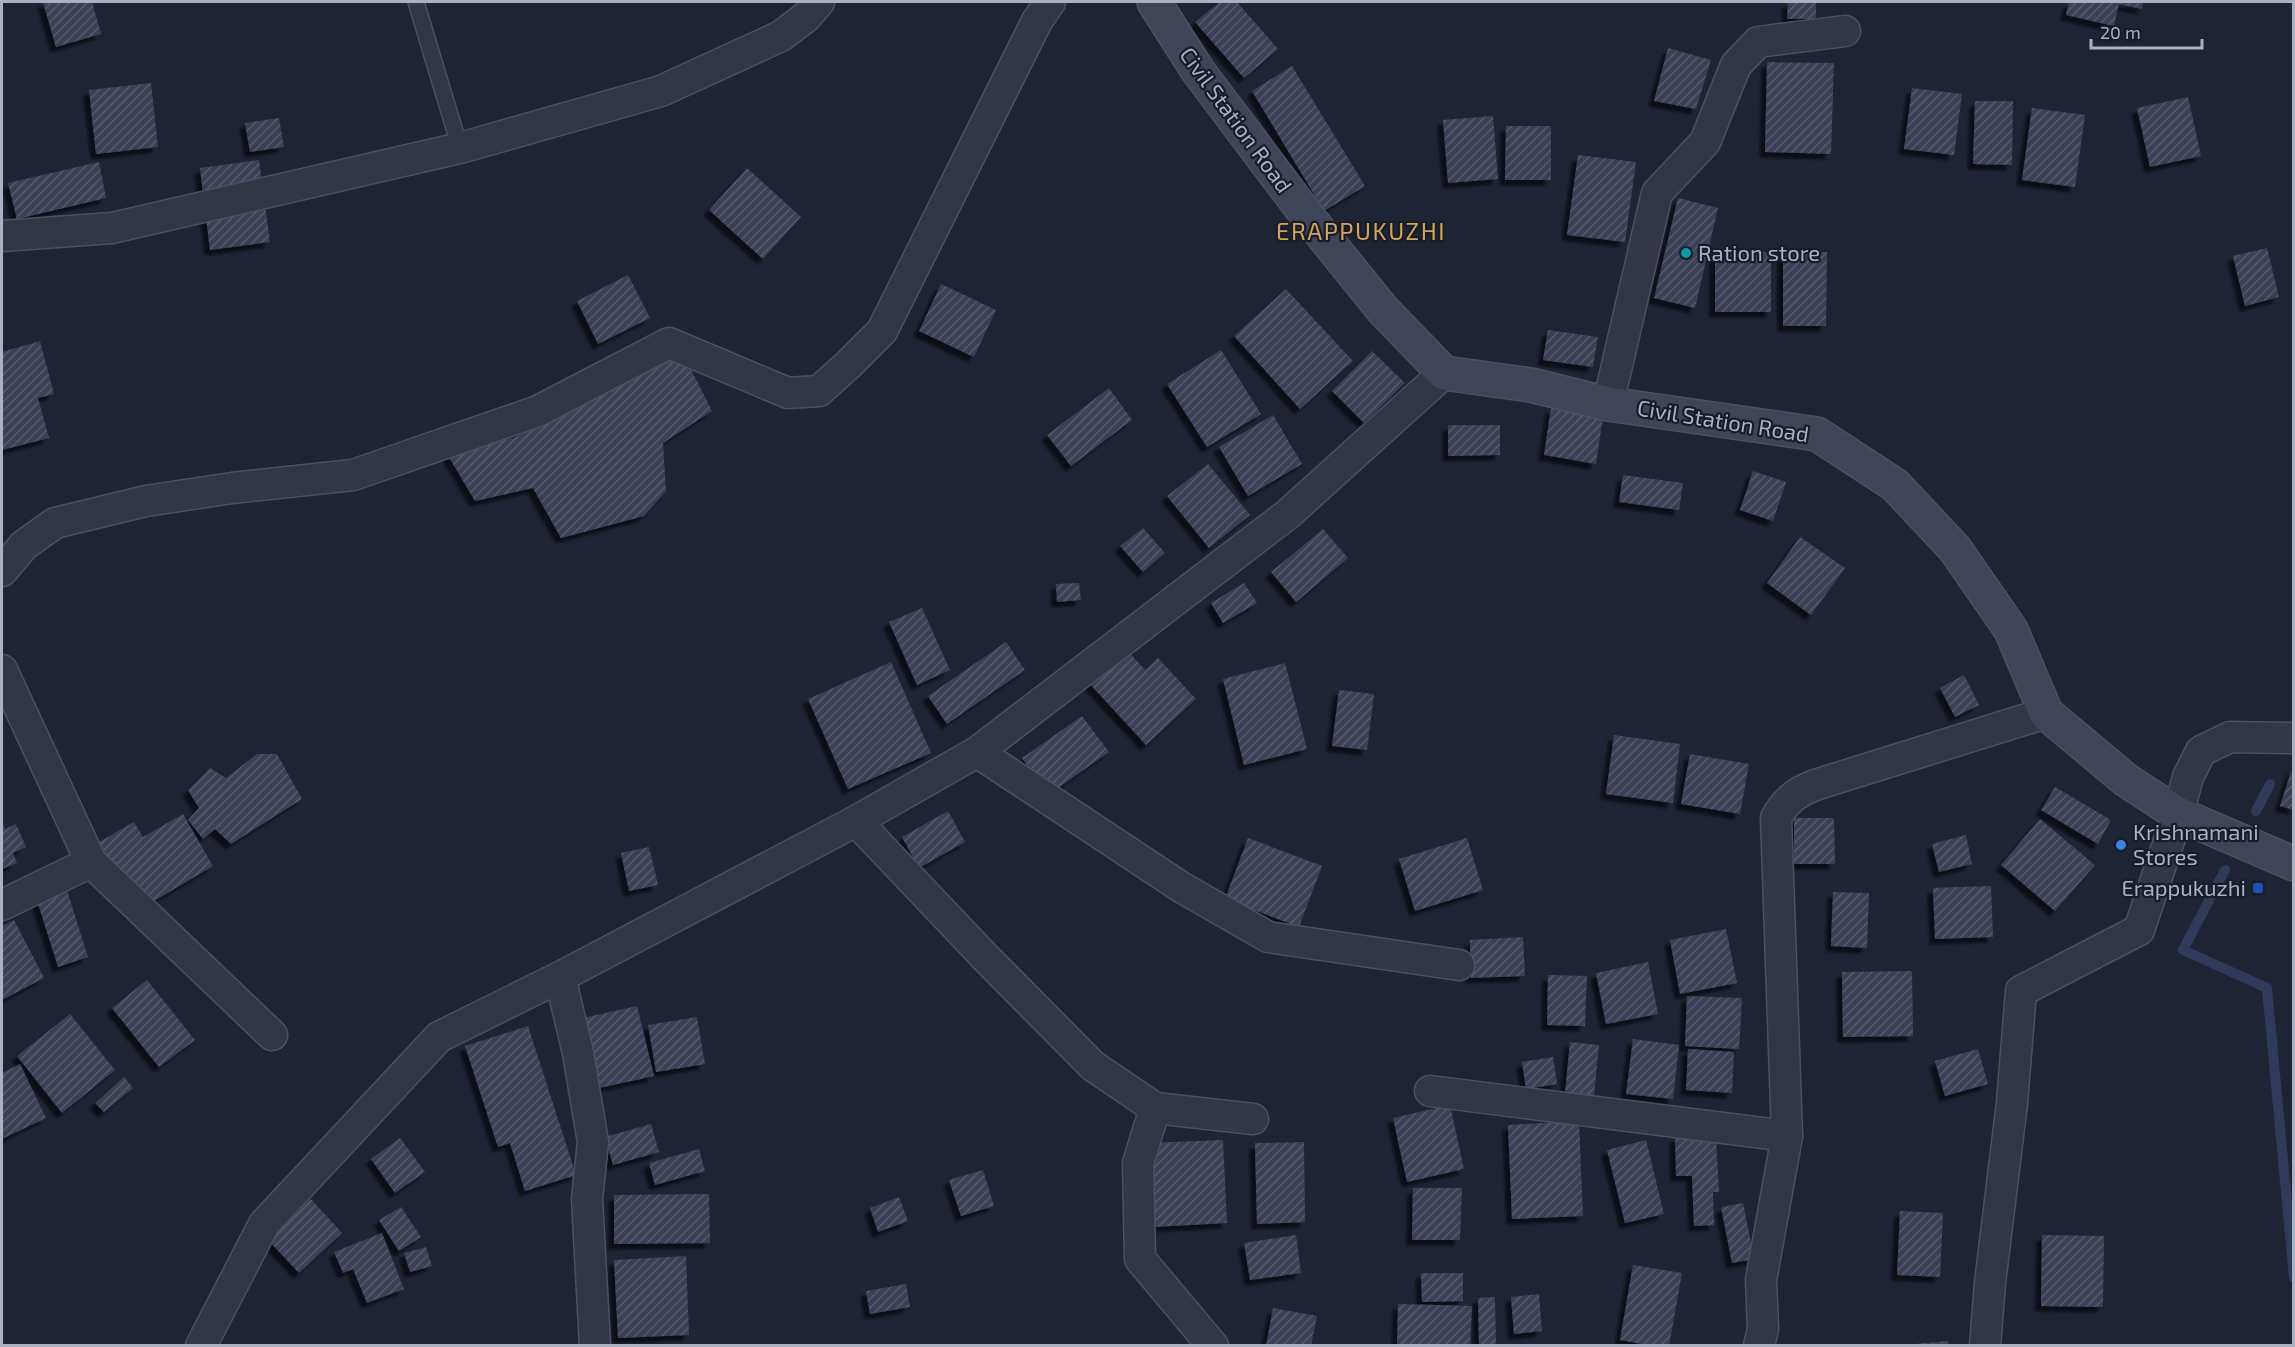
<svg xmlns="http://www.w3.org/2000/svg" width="2295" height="1347" viewBox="0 0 2295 1347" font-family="'Exo 2',sans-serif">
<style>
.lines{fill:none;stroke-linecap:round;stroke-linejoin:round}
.stream{stroke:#303a5a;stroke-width:10}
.building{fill:url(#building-hatch);filter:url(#shadow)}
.lane-casing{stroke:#4c5161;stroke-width:18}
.street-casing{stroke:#4c5161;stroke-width:33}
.secondary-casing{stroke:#4c5161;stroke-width:36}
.lane{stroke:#323645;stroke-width:15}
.street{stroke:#323645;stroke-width:30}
.secondary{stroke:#404458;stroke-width:33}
.culture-dot{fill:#0f9aa8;stroke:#181c29;stroke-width:2}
.shop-dot{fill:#3f7fe0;stroke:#181c29;stroke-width:2}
.transit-dot{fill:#1a4fb4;stroke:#181c29;stroke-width:2}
.labels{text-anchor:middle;stroke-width:4.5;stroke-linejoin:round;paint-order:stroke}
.street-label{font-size:22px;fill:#abb0c3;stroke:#181c29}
.poi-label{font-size:22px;fill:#abb0c3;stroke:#181c29;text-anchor:start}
.neighbourhood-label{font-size:24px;letter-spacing:1.5px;fill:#d1a458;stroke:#181c29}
</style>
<defs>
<pattern id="building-hatch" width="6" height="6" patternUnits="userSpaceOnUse" patternTransform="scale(1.5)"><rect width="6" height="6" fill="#3b4156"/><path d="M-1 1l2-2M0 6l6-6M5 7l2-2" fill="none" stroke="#555a6d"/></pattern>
<filter id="shadow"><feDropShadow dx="-5.5" dy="5.5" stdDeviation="1.5" flood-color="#0009"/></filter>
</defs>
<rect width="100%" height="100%" fill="#1f2434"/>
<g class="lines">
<g class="stream">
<polyline points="2256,811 2270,784"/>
<polyline points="2225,870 2183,950 2267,988 2294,1278"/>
</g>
</g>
<g class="building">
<polygon points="43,2 92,2 101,34 56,47"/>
<polygon points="1220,2 1237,2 1278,49 1244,78 1195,22"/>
<polygon points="1788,2 1816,2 1816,19 1787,19"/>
<polygon points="2069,2 2143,2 2142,9 2119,4 2114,26 2066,15"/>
<polygon points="1668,48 1711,60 1696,109 1654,101"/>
<polygon points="1767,62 1834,63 1831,154 1765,152"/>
<polygon points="1292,66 1365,186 1324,211 1252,91"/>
<polygon points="151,83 158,147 96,154 89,90"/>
<polygon points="1912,88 1962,94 1954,155 1904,149"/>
<polygon points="2188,97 2201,156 2150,167 2137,108"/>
<polygon points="1975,101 2013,101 2012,165 1973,164"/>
<polygon points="2032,108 2085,115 2075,187 2022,180"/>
<polygon points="1493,116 1498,179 1448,183 1443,120"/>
<polygon points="279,118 284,147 250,152 245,123"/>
<polygon points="1506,126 1551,126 1551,180 1505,180"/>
<polygon points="1578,155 1636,162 1625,242 1567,235"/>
<polygon points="259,160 270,242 210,250 200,168"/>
<polygon points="99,162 106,198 17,219 8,183"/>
<polygon points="747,168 801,217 763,259 709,210"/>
<polygon points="1678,198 1718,208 1695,308 1654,298"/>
<polygon points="2267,248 2279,297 2245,306 2233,256"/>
<polygon points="1771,252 1771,312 1715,312 1715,253"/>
<polygon points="1783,252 1827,252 1826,326 1783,326"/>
<polygon points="628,275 650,318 598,344 577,301"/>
<polygon points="941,284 996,310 974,357 919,331"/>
<polygon points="1286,289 1353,361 1300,409 1234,336"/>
<polygon points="1548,330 1598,337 1593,367 1543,360"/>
<polygon points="40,341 54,394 38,398 49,438 2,450 2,352"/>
<polygon points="1221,350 1261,414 1207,447 1167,384"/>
<polygon points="1372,351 1405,383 1364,423 1332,391"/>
<polygon points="682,352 712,411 663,443 666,491 644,516 561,538 533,488 475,501 446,452 514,438"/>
<polygon points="1109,388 1132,420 1071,466 1047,435"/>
<polygon points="1551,408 1603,417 1596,464 1544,455"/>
<polygon points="1273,415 1302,464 1248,496 1219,447"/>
<polygon points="1448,425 1500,425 1500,455 1448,456"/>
<polygon points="1208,464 1250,515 1209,548 1167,496"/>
<polygon points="1753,471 1786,482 1773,521 1740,510"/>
<polygon points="1623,475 1683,483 1679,510 1619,502"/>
<polygon points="1143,528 1165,553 1143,572 1120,546"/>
<polygon points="1323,529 1348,558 1296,602 1271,572"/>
<polygon points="1800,537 1845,568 1811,615 1767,583"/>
<polygon points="1079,583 1081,600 1057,602 1056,584"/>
<polygon points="1244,583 1257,603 1223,623 1211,603"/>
<polygon points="922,608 950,670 917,685 889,622"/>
<polygon points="1006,642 1025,670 947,724 928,696"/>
<polygon points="1126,649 1145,670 1158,658 1196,699 1146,745 1089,683"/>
<polygon points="891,662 931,753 848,789 808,699"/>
<polygon points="1285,663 1307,749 1244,765 1223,679"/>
<polygon points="1964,675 1979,705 1955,717 1940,688"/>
<polygon points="1339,690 1374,694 1367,750 1332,746"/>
<polygon points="1082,716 1109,752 1048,795 1022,758"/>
<polygon points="1614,735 1680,744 1673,803 1606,794"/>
<polygon points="257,754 277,754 302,799 231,844 215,829 203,839 188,820 199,808 188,790 210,768 226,778"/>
<polygon points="1690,754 1749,764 1740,814 1681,804"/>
<polygon points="2292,769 2294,769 2294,810 2280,806"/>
<polygon points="2055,787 2111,820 2098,844 2041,810"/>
<polygon points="948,811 965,842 919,868 902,837"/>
<polygon points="183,814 213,866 132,914 92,846 134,822 143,837"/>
<polygon points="1794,818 1834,818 1835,864 1794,864"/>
<polygon points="2040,819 2095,865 2055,911 2001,865"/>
<polygon points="2,821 5,829 16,824 26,847 13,853 17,863 2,869"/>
<polygon points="1966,835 1972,864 1939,872 1932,844"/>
<polygon points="1248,838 1322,866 1299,927 1225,899"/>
<polygon points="1467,838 1483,890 1415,911 1399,859"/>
<polygon points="649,847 658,885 629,891 621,853"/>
<polygon points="1991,886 1993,937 1935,939 1933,888"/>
<polygon points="66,887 88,957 58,967 36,897"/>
<polygon points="1833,892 1869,893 1867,948 1831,946"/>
<polygon points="14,920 44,978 2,1000 2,926"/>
<polygon points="1726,929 1737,983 1680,994 1670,940"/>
<polygon points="1523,937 1525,976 1471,978 1470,940"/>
<polygon points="1648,962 1658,1014 1606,1024 1596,973"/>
<polygon points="1912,971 1913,1036 1843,1037 1842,972"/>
<polygon points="1548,975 1587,976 1585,1026 1547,1025"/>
<polygon points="147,980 195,1040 159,1067 112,1008"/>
<polygon points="1687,996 1742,998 1739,1049 1685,1046"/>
<polygon points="637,1006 654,1076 595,1089 579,1019"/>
<polygon points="70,1014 115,1070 62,1113 17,1056"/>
<polygon points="697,1017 705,1064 656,1072 648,1025"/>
<polygon points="528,1026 576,1175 525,1191 510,1143 498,1147 465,1046"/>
<polygon points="1633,1039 1679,1045 1673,1099 1626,1094"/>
<polygon points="1570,1042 1599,1045 1594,1096 1565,1093"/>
<polygon points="1688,1049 1734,1052 1732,1093 1686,1090"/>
<polygon points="1978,1049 1988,1084 1945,1096 1935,1061"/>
<polygon points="1553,1057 1557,1084 1526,1089 1522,1062"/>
<polygon points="20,1064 46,1118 2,1139 2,1073"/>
<polygon points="124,1077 133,1088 104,1112 95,1103"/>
<polygon points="1450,1105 1464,1169 1407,1182 1393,1118"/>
<polygon points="1579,1121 1583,1216 1512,1219 1508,1125"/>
<polygon points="651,1124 659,1152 613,1165 605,1137"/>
<polygon points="1716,1135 1719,1192 1713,1192 1714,1225 1694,1226 1692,1176 1676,1176 1675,1137"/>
<polygon points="400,1138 425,1172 395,1193 371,1159"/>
<polygon points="1223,1140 1227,1223 1153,1227 1149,1143"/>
<polygon points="1646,1140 1664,1214 1625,1223 1607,1150"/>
<polygon points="1304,1142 1305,1222 1257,1224 1255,1143"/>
<polygon points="699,1149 705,1171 655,1185 649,1163"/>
<polygon points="983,1170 994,1206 961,1216 949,1180"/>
<polygon points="1413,1188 1462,1188 1460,1240 1412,1240"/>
<polygon points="709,1194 710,1243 614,1244 614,1195"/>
<polygon points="899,1197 908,1221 878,1232 870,1208"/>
<polygon points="311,1199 342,1233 299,1273 267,1239"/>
<polygon points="1743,1203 1754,1259 1732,1263 1721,1207"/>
<polygon points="401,1207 421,1237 399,1251 379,1220"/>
<polygon points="1900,1211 1943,1213 1940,1277 1897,1275"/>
<polygon points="382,1233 404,1289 367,1303 353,1269 343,1273 334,1252"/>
<polygon points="1296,1235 1301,1273 1250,1280 1244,1243"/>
<polygon points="2042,1235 2104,1236 2103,1307 2041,1306"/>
<polygon points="426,1247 432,1266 410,1272 404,1253"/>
<polygon points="686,1256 689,1335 618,1338 614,1260"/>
<polygon points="1633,1265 1682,1273 1669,1346 1654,1346 1620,1340"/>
<polygon points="1421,1273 1463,1273 1463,1301 1422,1302"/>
<polygon points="906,1284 910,1307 870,1314 866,1291"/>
<polygon points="1539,1294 1542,1331 1514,1334 1511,1297"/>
<polygon points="1495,1297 1496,1344 1479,1345 1478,1298"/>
<polygon points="1398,1304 1472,1306 1470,1346 1397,1345"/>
<polygon points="1273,1308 1317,1316 1311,1346 1266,1346"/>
<polygon points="1948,1341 1949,1346 1915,1346 1915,1344"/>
</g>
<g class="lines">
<g class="lane-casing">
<polyline id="lane" points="416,2 460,148"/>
</g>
<g class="street-casing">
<g id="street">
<polyline points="2,236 112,228 460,148 661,91 781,36 806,17 819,2"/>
<polyline points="1608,404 1657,193 1705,142 1736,65 1758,42 1845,31"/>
<polyline points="2,571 24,545 55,523 146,501 232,488 353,475 538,411 669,343 788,393 819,391 849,364 882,331 1037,21 1050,2"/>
<polyline points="2,670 91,862 272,1035"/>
<polyline points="977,752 1181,887 1268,937 1459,965"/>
<polyline points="856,821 986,958 1093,1066 1155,1108 1253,1119"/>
<polyline points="2,905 91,862"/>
<polyline points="1430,1091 1787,1136"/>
<polyline points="1155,1108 1138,1163 1140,1259 1213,1346"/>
<polyline points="201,1346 264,1224 439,1037 560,977"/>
<polyline points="595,1346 587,1199 593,1142 578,1053 560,977 856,821 977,752 1288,514 1444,373"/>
<path d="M1759 1346 1763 1329 1761 1280 1787 1136 1776 818C1785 801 1797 792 1815 785L2046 713"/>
<polyline points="1985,1346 1990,1283 2012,1103 2021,991 2139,930 2178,814 2188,777 2201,751 2230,737 2294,738"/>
</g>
</g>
<g class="secondary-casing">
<polyline id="secondary" points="1154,2 1198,71 1308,217 1383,310 1444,373 1531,385 1608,404 1817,434 1895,485 1955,549 2011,630 2046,713 2126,780 2178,814 2294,864"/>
</g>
<use href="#lane" class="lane"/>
<use href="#street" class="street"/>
<use href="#secondary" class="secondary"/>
</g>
<circle class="culture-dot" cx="1686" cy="253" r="6"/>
<circle class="shop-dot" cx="2121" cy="845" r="6"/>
<rect class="transit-dot" x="2252" y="882" width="12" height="12" rx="3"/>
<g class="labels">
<g class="street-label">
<text transform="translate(1236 120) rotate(54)" y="8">Civil Station Road</text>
<text transform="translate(1723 421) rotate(9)" y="8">Civil Station Road</text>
</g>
<g class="poi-label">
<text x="1698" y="261">Ration store</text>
<text x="2133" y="840">Krishnamani<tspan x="2133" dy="25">Stores</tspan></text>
<text x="2246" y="896" text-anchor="end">Erappukuzhi</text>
</g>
<g class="neighbourhood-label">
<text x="1361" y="240">ERAPPUKUZHI</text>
</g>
</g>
<rect width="2295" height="1347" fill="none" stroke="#abb0c3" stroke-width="6"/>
<path d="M2091 39v9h111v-9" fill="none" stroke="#abb0c3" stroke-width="3"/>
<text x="2100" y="39" font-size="18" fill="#abb0c3" stroke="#181c29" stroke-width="4.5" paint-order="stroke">20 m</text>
</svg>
